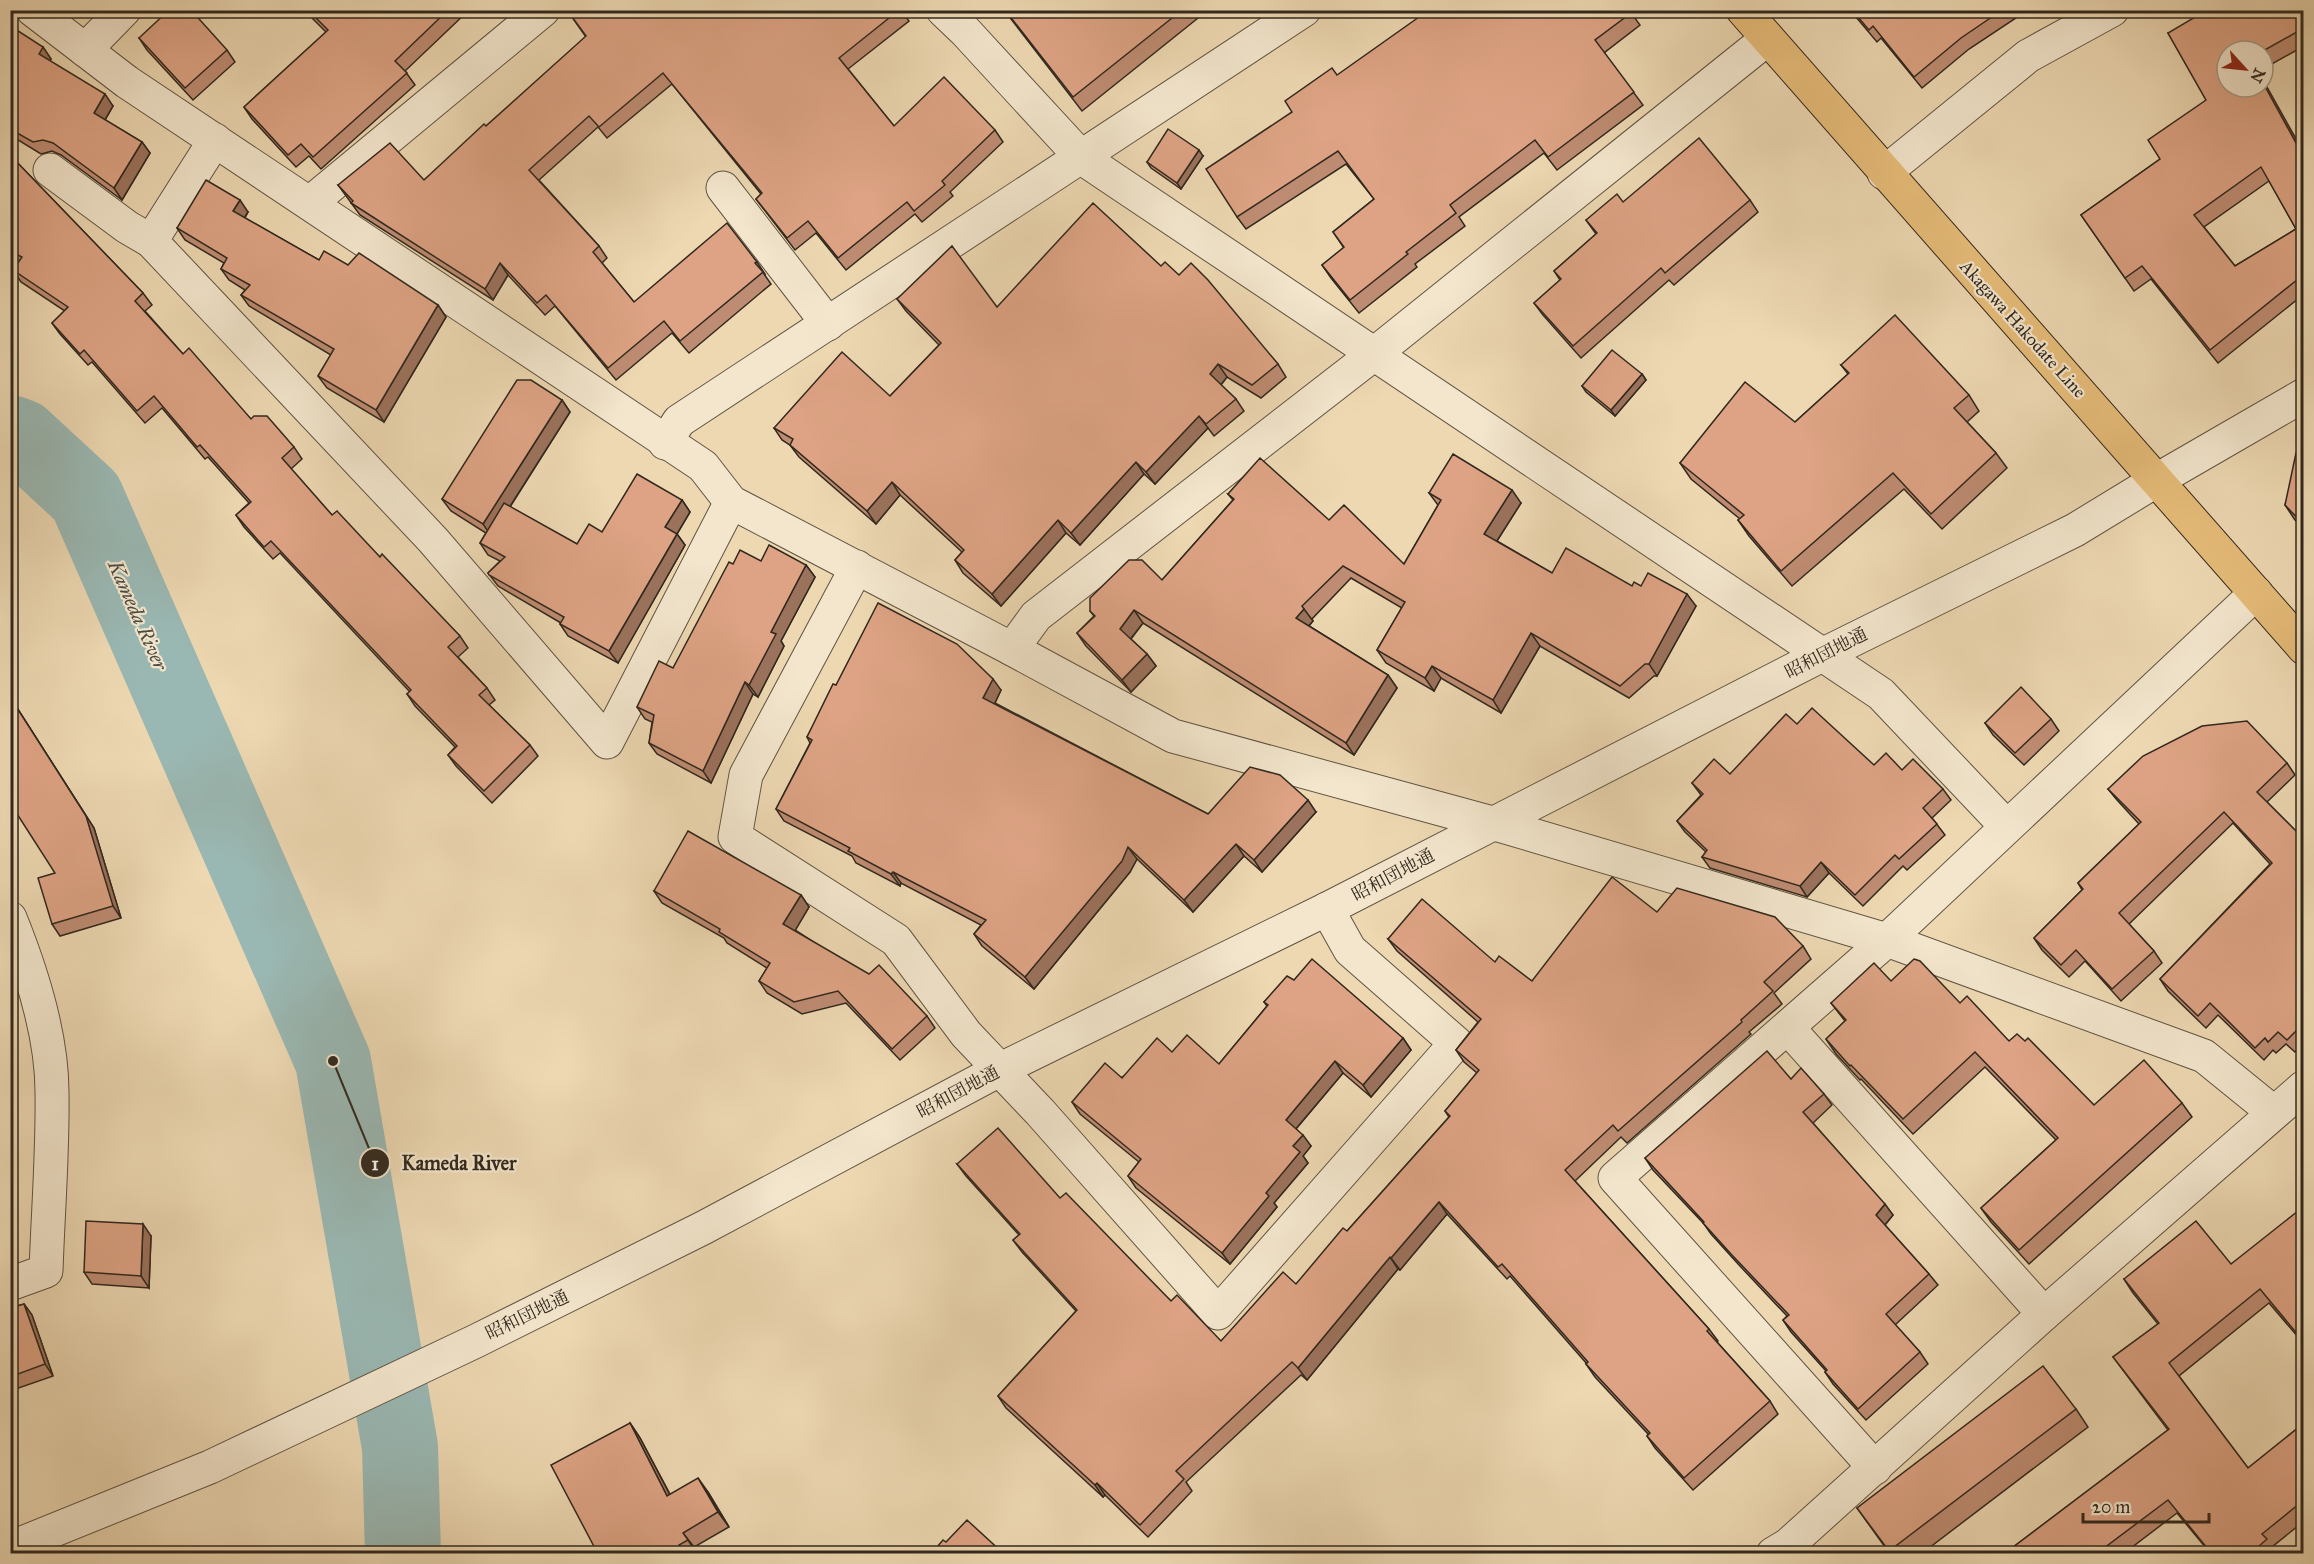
<svg xmlns="http://www.w3.org/2000/svg" width="2314" height="1564" viewBox="0 0 2314 1564" font-family="'IM FELL Great Primer','Noto Serif JP',serif">
<style>
.lines{fill:none;stroke-linecap:round;stroke-linejoin:round}
.river{stroke:#9ab8b3;stroke-width:76}
.minor-casing{stroke:#605443;stroke-width:35}
.major-casing{stroke:#31281e;stroke-width:35}
.minor{stroke:#f3e6cd;stroke-width:33}
.major{stroke:#e6bc79;stroke-width:33}
.wall{fill:#be8c72;stroke:#31281e;stroke-width:1.5;fill-rule:evenodd}
.shaded-wall{fill:#9b725c;stroke:#31281e;stroke-width:1.5}
.building{fill:#dda384;stroke:#31281e;stroke-width:1.5;fill-rule:evenodd}
.labels{text-anchor:middle;stroke-width:4.5;stroke-linejoin:round;paint-order:stroke}
.street-label{font-size:18px;fill:#31281e;stroke:#f3e6cd}
.water-label{font-size:20px;font-style:italic;fill:#4b4c43;stroke:#f3e6cd}
.leader{fill:none;stroke:#31281e;stroke-width:2}
.callout-dot{fill:#31281e;stroke:#f3e6cd;stroke-width:2}
.mark-label{font-size:18px;text-anchor:middle;font-weight:bold;fill:#fff}
.callout-label{font-size:20px;text-anchor:middle;font-weight:bold;fill:#31281e;stroke:#f3e6cd;stroke-width:4.5;stroke-linejoin:round;paint-order:stroke}
</style>
<rect width="100%" height="100%" fill="#edd8b2"/>
<filter id="stains"><feTurbulence type="fractalNoise" baseFrequency=".00333" numOctaves="4"/><feColorMatrix values="0 0 0 0 .2 0 0 0 0 .09 0 0 0 0 .02 0 0 0 .5 -.17"/></filter>
<radialGradient id="worn" r=".72"><stop offset=".6" stop-color="#630" stop-opacity="0"/><stop offset="1" stop-color="#630" stop-opacity=".3"/></radialGradient>
<g class="lines">
<polyline class="river" points="10,433 21,437 86,497 333,1061 400,1447 403,1554"/>
<g class="minor-casing">
<g id="minor">
<polyline points="33,10 127,82 703,466 731,502 1012,649 1173,736 1492,823 1887,940 2204,1056 2273,1112"/>
<polyline points="943,10 965,31 1082,158 1881,694 2006,826"/>
<polyline points="85,50 124,10"/>
<polyline points="215,140 151,241 433,540 607,742 731,502"/>
<polyline points="50,170 127,227 151,241"/>
<polyline points="1884,173 2028,56 2112,10"/>
<polyline points="723,188 828,324"/>
<polyline points="310,203 543,10"/>
<polyline points="665,443 679,421 1304,10"/>
<polyline points="857,567 746,775 735,837 896,940 966,1034 1040,1112 1218,1313 1456,1043 1350,950 1327,909"/>
<polyline points="1012,649 1036,616 1374,354 1767,39"/>
<path d="M10 918C31 970 52 1035 52 1092 53 1151 48 1212 46 1271L10 1284"/>
<polyline points="1788,1028 2044,1314"/>
<polyline points="1875,1468 1615,1178 1887,940 2256,593"/>
<polyline points="10,1548 210,1467 476,1341 703,1228 1001,1069 1327,909 1822,655 2075,530 2157,480 2304,395"/>
<polyline points="1773,1554 1788,1545 2044,1314 2304,1087"/>
</g>
</g>
<g class="major-casing">
<polyline id="major" points="1743,10 2304,648"/>
</g>
<use href="#minor" class="minor"/>
<use href="#major" class="major"/>
</g>
<g class="wall">
<polygon points="304,10 469,10 405,71 415,85 321,169 309,156 296,167 252,119 244,107 326,32"/>
<polygon points="567,10 901,10 909,21 848,69 894,126 995,130 1003,142 950,192 953,196 922,222 915,214 846,270 816,233 795,250 756,199 761,194 672,84 607,138 598,127 539,180 599,246 607,258 602,263 634,302 757,262 765,274 764,274 771,284 689,353 672,333 616,380 555,306 545,315 508,275 493,300 360,215 338,185 424,180 486,126 586,37"/>
<polygon points="1004,10 1208,10 1082,111"/>
<polygon points="1629,10 1640,25 1604,53 1643,105 1557,170 1544,153 1459,217 1465,226 1415,264 1417,267 1359,313 1331,278 1322,265 1344,248 1333,232 1374,199 1346,164 1246,229 1237,217 1292,112 1337,75"/>
<polygon points="1850,10 2028,10 1969,49 1922,88 1881,38 1877,42"/>
<path d="M2304 10V46L2263 69V51H2227L2263 87V80L2297 142 2304 138V294L2218 363 2151 279 2134 291 2081 215 2160 159 2206 100 2168 33ZM2269 181 2296 229 2235 266 2204 227Z"/>
<polygon points="10,30 43,47 51,59 50,61 113,106 105,120 142,142 150,153 122,200 61,155 52,151 41,154 10,135"/>
<polygon points="139,38 227,50 235,62 193,100 147,50"/>
<polygon points="10,155 143,293 152,305 145,311 183,354 251,419 294,447 302,459 291,469 332,515 380,557 460,636 468,648 458,657 487,688 495,700 489,705 530,745 538,756 492,803 456,766 448,755 455,747 415,706 407,694 410,692 280,553 273,559 244,527 236,515 249,503 208,457 205,459 162,408 145,423 92,362 88,365 60,334 52,323 65,311 21,282 13,270 18,262 10,258"/>
<polygon points="1203,156 1181,189 1151,168 1147,162"/>
<polygon points="1750,200 1758,212 1674,285 1669,280 1581,358 1543,315 1534,303 1560,280 1554,271 1596,234 1586,220 1623,202"/>
<polygon points="248,212 245,218 319,260 348,265 438,305 446,317 384,422 327,388 318,376 331,355 249,306 241,295 245,290 229,280 221,269 224,263 185,240 177,228"/>
<polygon points="1161,266 1179,275 1278,364 1286,377 1261,398 1227,377 1221,385 1236,399 1244,411 1214,436 1208,428 1155,484 1144,474 1080,545 1066,533 1001,606 963,573 955,560 962,552 900,495 876,524 799,457 790,445 782,440 774,428 890,396 939,345 906,311 897,299 997,307"/>
<polygon points="1841,365 1969,395 1979,411 1967,422 1996,453 2007,468 1942,529 1904,489 1792,586 1749,536 1738,520 1740,519 1691,479 1680,463 1795,422 1848,374"/>
<polygon points="1642,374 1646,380 1615,416 1586,392 1582,386"/>
<polygon points="562,400 570,412 510,507 577,544 602,532 682,500 690,512 677,534 685,545 618,663 568,636 560,624 561,623 498,586 488,573 500,561 488,555 480,543 486,533 451,511 442,499"/>
<polygon points="2304,447 2304,529 2295,520 2285,505"/>
<polygon points="1429,493 1521,503 1497,541 1552,573 1632,586 1641,586 1696,606 1657,676 1654,676 1629,698 1540,646 1501,713 1441,678 1434,691 1386,663 1377,650 1402,608 1351,578 1312,619 1313,621 1309,626 1388,675 1397,688 1354,755 1143,623 1131,639 1147,654 1156,666 1131,692 1086,646 1077,633 1094,616 1090,611 1162,580 1233,500 1228,494 1329,520 1404,564 1438,505"/>
<polygon points="761,561 806,565 815,577 781,641 784,646 758,697 753,694 711,783 657,754 649,743 652,722 645,719 637,707 673,668 733,564"/>
<polygon points="836,685 1001,690 995,703 1208,814 1316,812 1262,872 1244,856 1193,912 1137,859 1130,872 1034,989 982,946 974,934 981,925 901,883 900,886 856,863 852,856 784,821 776,809 810,743 807,737"/>
<polygon points="10,697 94,828 121,918 60,936 52,924 55,873 12,797"/>
<polygon points="2051,719 2059,731 2024,765 1993,735 1985,723"/>
<polygon points="1797,724 1874,765 1902,770 1943,789 1951,800 1932,818 1945,835 1907,870 1903,866 1863,906 1829,873 1807,897 1710,868 1702,857 1706,852 1685,832 1677,821 1701,795 1692,783 1730,774"/>
<polygon points="2287,763 2295,775 2267,802 2304,839 2304,1044 2295,1052 2286,1044 2276,1053 2273,1050 2264,1060 2218,1015 2206,1028 2168,991 2160,979 2270,864 2233,823 2129,924 2154,951 2162,963 2121,1001 2085,961 2069,977 2042,950 2034,938 2082,890 2078,883 2139,824 2117,800 2108,789"/>
<polygon points="654,891 801,895 809,907 795,930 927,1016 935,1028 900,1060 846,1003 802,1014 767,993 759,981 767,968 727,943 724,938 662,903"/>
<polygon points="1657,912 1803,946 1811,959 1774,993 1782,1004 1749,1032 1751,1034 1627,1143 1621,1137 1575,1181 1709,1329 1718,1341 1717,1342 1770,1401 1778,1414 1693,1490 1655,1448 1647,1436 1648,1434 1595,1377 1586,1364 1587,1364 1510,1276 1507,1279 1447,1214 1400,1270 1398,1269 1307,1380 1301,1375 1186,1482 1192,1491 1148,1537 1105,1495 1103,1497 1006,1408 998,1396 1076,1311 1022,1252 1013,1240 1019,1235 966,1176 957,1164 1060,1198 1171,1301 1221,1341 1296,1284 1347,1231 1449,1117 1445,1111 1477,1073 1464,1062 1456,1050 1478,1022 1397,951 1388,939 1495,962 1532,981"/>
<polygon points="1294,980 1403,1038 1411,1050 1371,1097 1343,1073 1296,1129 1311,1146 1303,1156 1308,1163 1274,1203 1277,1207 1230,1264 1136,1188 1128,1176 1139,1162 1080,1114 1072,1102 1172,1052 1219,1064 1267,1006 1264,1002"/>
<polygon points="1891,981 1960,1003 2009,1041 2025,1041 2094,1105 2182,1103 2192,1117 2029,1264 1991,1222 1981,1208 2056,1140 1985,1067 1913,1134 1861,1079 1860,1080 1836,1054 1826,1039 1845,1021 1831,1003"/>
<polygon points="1791,1079 1824,1094 1832,1105 1813,1123 1893,1215 1885,1225 1929,1274 1938,1285 1895,1325 1920,1352 1928,1364 1866,1420 1833,1384 1825,1372 1826,1371 1791,1332 1783,1320 1787,1316 1739,1265 1711,1234 1704,1224 1653,1170 1645,1158"/>
<polygon points="2304,1219 2304,1344 2269,1303 2179,1376 2248,1468 2304,1423 2304,1521 2272,1547 2276,1553 2275,1554 2211,1554 2177,1513 2123,1554 2004,1554 2168,1430 2113,1357 2158,1324 2133,1293 2124,1279 2231,1264"/>
<polygon points="151,1236 149,1288 92,1284 84,1272"/>
<polygon points="24,1304 32,1315 53,1376 10,1391 10,1308"/>
<polygon points="2076,1409 2088,1427 1921,1554 1890,1554 1857,1508"/>
<polygon points="630,1423 640,1438 670,1494 708,1492 729,1527 694,1547 697,1554 598,1554"/>
</g>
<g class="shaded-wall">
<polygon points="43,47 51,59 47,65 39,54"/>
<polygon points="2263,80 2304,153 2296,143 2263,83"/>
<polygon points="105,94 113,106 102,125 94,113"/>
<polygon points="142,142 150,153 122,200 114,188"/>
<polygon points="1199,150 1203,156 1181,189 1177,183"/>
<polygon points="240,200 248,212 241,223 233,211"/>
<polygon points="500,263 508,275 493,300 485,289"/>
<polygon points="438,305 446,317 384,422 376,410"/>
<polygon points="1218,364 1227,377 1219,387 1210,374"/>
<polygon points="1642,374 1646,380 1615,416 1611,410"/>
<polygon points="562,400 570,412 491,536 483,524"/>
<polygon points="1199,416 1208,428 1155,484 1146,472"/>
<polygon points="1136,462 1144,474 1080,545 1071,533"/>
<polygon points="892,482 900,495 876,524 867,511"/>
<polygon points="1512,490 1521,503 1493,547 1484,534"/>
<polygon points="682,500 690,512 674,539 665,527"/>
<polygon points="1058,520 1066,533 1001,606 992,594"/>
<polygon points="677,534 685,545 618,663 609,651"/>
<polygon points="806,565 815,577 781,641 784,646 758,697 749,685 771,632"/>
<polygon points="1687,594 1696,606 1657,676 1649,664"/>
<polygon points="1304,609 1313,621 1305,630 1296,618"/>
<polygon points="1134,610 1143,623 1128,642 1120,629"/>
<polygon points="1531,633 1540,646 1501,713 1493,700"/>
<polygon points="1147,654 1156,666 1131,692 1122,680"/>
<polygon points="1432,666 1441,678 1434,691 1425,678"/>
<polygon points="1388,675 1397,688 1354,755 1346,743"/>
<polygon points="993,679 1001,690 992,709 983,698"/>
<polygon points="745,682 753,694 711,783 703,771"/>
<polygon points="10,697 94,828 121,918 113,906"/>
<polygon points="1308,800 1316,812 1262,872 1254,860"/>
<polygon points="1236,844 1244,856 1193,912 1184,900"/>
<polygon points="1128,847 1137,859 1130,872 1034,989 1025,977"/>
<polygon points="1821,862 1829,873 1807,897 1800,886"/>
<polygon points="893,872 901,883 900,886 891,874"/>
<polygon points="801,895 809,907 792,936 783,924"/>
<polygon points="1403,1038 1411,1050 1371,1097 1363,1085"/>
<polygon points="1335,1061 1343,1073 1294,1131 1286,1120"/>
<polygon points="1303,1135 1311,1146 1303,1156 1308,1163 1274,1203 1277,1207 1230,1264 1222,1253 1266,1193 1293,1146"/>
<polygon points="1439,1202 1447,1214 1400,1270 1391,1258"/>
<polygon points="1885,1204 1893,1215 1884,1226 1876,1215"/>
<polygon points="143,1224 151,1236 149,1288 141,1276"/>
<polygon points="1390,1257 1398,1269 1307,1380 1298,1368"/>
<polygon points="24,1304 32,1315 53,1376 45,1364"/>
<polygon points="630,1423 640,1438 678,1510 667,1496"/>
<polygon points="698,1478 708,1492 729,1527 718,1512"/>
<polygon points="1097,1483 1105,1495 1103,1497 1095,1485"/>
<polygon points="683,1533 694,1547 697,1554 688,1540"/>
</g>
<g class="building">
<polygon points="169,10 191,10 227,50 185,88 139,38"/>
<polygon points="308,10 448,10 395,61 407,73 313,157 301,144 288,155 244,107 328,30"/>
<polygon points="567,10 899,10 839,58 894,126 944,77 995,130 942,181 945,185 914,211 907,202 838,258 808,221 787,238 756,199 762,193 663,73 599,127 589,116 529,170 599,246 593,252 634,302 727,223 757,262 755,263 763,272 680,341 664,321 608,368 546,295 537,303 500,263 485,289 351,203 353,201 338,185 390,143 424,180 484,124 486,126 586,36"/>
<polygon points="1005,10 1182,10 1073,97"/>
<polygon points="1429,10 1629,10 1631,13 1595,40 1634,92 1548,157 1535,140 1450,205 1456,213 1406,252 1408,254 1350,300 1322,265 1344,247 1333,232 1374,199 1338,151 1237,217 1206,169 1292,112 1285,101 1332,68 1337,75"/>
<polygon points="1852,10 2002,10 1961,38 1914,77 1873,26 1869,30"/>
<path d="M2207 10H2304V28L2263 51H2227V87H2263V83L2296 143 2304 138V289L2298 279 2210 350 2142 266 2125 278 2081 215 2160 159 2148 140 2206 100 2168 33ZM2261 167 2296 229 2235 266 2194 215Z"/>
<polygon points="12,27 43,47 39,54 105,94 94,113 142,142 114,188 53,143 43,140 33,142 10,129 10,30"/>
<polygon points="1168,129 1199,150 1177,183 1147,162"/>
<polygon points="1699,138 1750,200 1665,273 1661,268 1573,346 1534,303 1561,279 1554,271 1597,233 1586,220 1617,194 1623,202"/>
<polygon points="10,155 143,293 135,301 183,354 189,348 251,419 254,416 267,416 294,447 282,458 332,515 337,511 380,557 382,554 460,636 448,647 487,688 479,695 530,745 484,791 448,755 457,746 407,694 411,690 271,541 264,547 236,515 251,502 200,445 197,447 154,396 137,411 84,350 80,354 52,323 68,307 13,270 22,257 10,251"/>
<polygon points="206,180 240,200 233,211 319,260 324,251 348,265 359,253 438,305 376,410 318,376 334,349 241,295 250,285 221,269 227,258 177,228"/>
<polygon points="1093,203 1161,266 1165,262 1179,275 1191,263 1208,280 1278,364 1252,385 1218,364 1210,374 1236,399 1206,424 1199,416 1146,472 1136,462 1071,533 1058,520 992,594 955,560 964,550 892,482 867,511 790,445 793,439 774,428 842,352 890,396 941,343 897,299 952,246 997,307"/>
<polygon points="1895,315 1969,395 1954,408 1996,453 1931,514 1893,473 1781,571 1738,520 1744,515 1680,463 1745,382 1795,422 1849,373 1841,365"/>
<polygon points="1612,350 1642,374 1611,410 1582,386"/>
<polygon points="517,380 531,380 562,400 483,524 442,499"/>
<polygon points="2304,447 2304,525 2285,505 2296,453"/>
<polygon points="1453,454 1512,490 1484,534 1552,573 1566,548 1632,586 1634,582 1641,586 1648,573 1687,594 1649,664 1645,664 1620,686 1531,633 1493,700 1432,666 1425,678 1377,650 1405,602 1343,566 1302,606 1304,609 1296,618 1388,675 1346,743 1134,610 1120,629 1147,654 1122,680 1077,633 1095,616 1090,611 1090,598 1129,560 1142,560 1162,580 1234,499 1228,494 1260,458 1329,520 1344,505 1404,564 1441,500 1429,493"/>
<polygon points="637,474 682,500 665,527 677,534 609,651 560,624 564,617 489,575 488,573 505,557 480,543 504,503 577,544 589,524 602,532"/>
<polygon points="769,545 806,565 771,632 776,634 749,685 745,682 703,771 649,743 654,715 637,707 659,661 673,668 729,562 733,564 740,550 761,561"/>
<polygon points="878,603 957,644 993,679 983,698 1208,814 1250,767 1280,775 1308,800 1254,860 1236,844 1184,900 1128,847 1122,861 1025,977 974,934 986,920 893,872 891,874 848,851 850,848 776,809 812,740 807,737 833,684 836,685"/>
<polygon points="2021,687 2051,719 2015,753 1985,723"/>
<polygon points="10,697 86,816 113,906 52,924 38,878 55,873 10,803 10,797 12,797 10,795"/>
<polygon points="1812,708 1874,765 1886,753 1902,770 1913,759 1943,789 1923,808 1937,824 1899,859 1895,855 1855,895 1821,862 1800,886 1702,857 1707,850 1677,821 1703,794 1692,783 1714,759 1730,774 1786,714 1797,724"/>
<polygon points="2247,721 2287,763 2257,792 2304,839 2304,1023 2287,1040 2278,1032 2268,1042 2265,1038 2255,1048 2210,1003 2198,1016 2160,979 2272,863 2224,812 2119,913 2154,951 2112,989 2076,950 2061,965 2034,938 2083,889 2078,883 2141,822 2108,789 2143,756 2202,726"/>
<polygon points="688,831 801,895 783,924 869,974 879,965 927,1016 892,1049 838,991 794,1002 759,981 770,963 719,932 720,929 654,891"/>
<polygon points="1612,877 1657,912 1677,888 1775,917 1803,946 1764,982 1773,991 1741,1020 1742,1022 1618,1131 1613,1125 1565,1170 1709,1329 1707,1331 1770,1401 1684,1478 1647,1436 1650,1433 1586,1364 1588,1362 1502,1264 1498,1267 1439,1202 1391,1258 1390,1257 1298,1368 1292,1362 1176,1471 1184,1479 1140,1525 1097,1483 1095,1485 998,1396 1077,1310 1013,1240 1020,1234 957,1164 998,1128 1060,1198 1066,1193 1171,1301 1177,1295 1221,1341 1283,1272 1296,1284 1343,1228 1347,1231 1450,1116 1445,1111 1479,1070 1456,1050 1481,1019 1388,939 1422,899 1495,962 1499,956 1532,981"/>
<polygon points="1312,959 1403,1038 1363,1085 1335,1061 1286,1120 1303,1135 1293,1146 1300,1152 1266,1193 1269,1196 1222,1253 1128,1176 1141,1159 1072,1102 1105,1063 1122,1078 1157,1038 1172,1052 1187,1035 1219,1064 1268,1005 1264,1002 1287,976 1294,980"/>
<polygon points="1914,959 1920,961 1960,1003 1967,996 2009,1041 2017,1034 2025,1041 2028,1038 2094,1105 2144,1060 2182,1103 2019,1250 1981,1208 2058,1138 1975,1052 1903,1119 1851,1065 1850,1066 1826,1039 1846,1020 1831,1003 1874,963 1891,981"/>
<polygon points="1767,1051 1791,1079 1801,1068 1824,1094 1803,1112 1885,1204 1876,1215 1929,1274 1886,1314 1920,1352 1858,1409 1825,1372 1827,1370 1783,1320 1789,1315 1731,1254 1703,1223 1704,1222 1645,1158"/>
<polygon points="2298,1211 2304,1219 2304,1342 2260,1289 2169,1363 2248,1468 2304,1423 2304,1500 2262,1534 2267,1539 2250,1554 2212,1554 2168,1500 2096,1554 2004,1554 2169,1429 2113,1357 2159,1323 2124,1279 2196,1221 2231,1264"/>
<polygon points="86,1221 143,1224 141,1276 84,1272"/>
<polygon points="24,1304 45,1364 10,1377 10,1308"/>
<polygon points="2043,1366 2076,1409 1889,1551 1857,1508"/>
<polygon points="630,1423 667,1496 698,1478 718,1512 683,1533 688,1540 679,1545 684,1554 598,1554 551,1465"/>
<polygon points="967,1520 1004,1554 931,1554 943,1540 946,1542"/>
</g>
<g class="labels">
<g class="street-label">
<text transform="translate(2023 329) rotate(48)" y="6">Akagawa Hakodate Line</text>
<text transform="translate(1826 653) rotate(-27)" y="6">昭和団地通</text>
<text transform="translate(1393 875) rotate(-28)" y="6">昭和団地通</text>
<text transform="translate(958 1092) rotate(-28)" y="6">昭和団地通</text>
<text transform="translate(527 1315) rotate(-26)" y="6">昭和団地通</text>
</g>
<g class="water-label">
<text transform="translate(138 615) rotate(66)" y="7">Kameda River</text>
</g>
</g>
<path class="leader" d="M333 1061L375 1163"/>
<g class="callout-dot">
<circle cx="333" cy="1061" r="6"/>
<circle cx="375" cy="1163" r="15"/>
</g>
<g class="mark-label">
<text x="375" y="1170">1</text>
</g>
<g class="callout-label">
<text x="459" y="1170">Kameda River</text>
</g>
<rect width="2314" height="1564" fill="none" stroke="#edd8b2" stroke-width="36"/>
<rect x="12" y="12" width="2290" height="1540" fill="none" stroke="#31281e" stroke-width="3"/>
<rect x="18" y="18" width="2278" height="1528" fill="none" stroke="#31281e" stroke-width="1.5"/>
<g transform="translate(2245 69) rotate(117)"><circle r="28" fill="#f3e6cd" stroke="#a59a87" stroke-width="1.5"/>
<path d="M0-4.5L10 22L0 15L-10 22Z" fill="#8f2418"/>
<text y="-9" font-size="16" font-weight="bold" text-anchor="middle" fill="#31281e">N</text>
</g>
<path d="M2083 1513v9h126v-9" fill="none" stroke="#31281e" stroke-width="3"/>
<text x="2092" y="1513" font-size="18" fill="#31281e" stroke="#f3e6cd" stroke-width="4.5" paint-order="stroke">20 m</text>
<rect width="100%" height="100%" filter="url(#stains)"/>
<rect width="100%" height="100%" fill="url(#worn)"/>
</svg>
